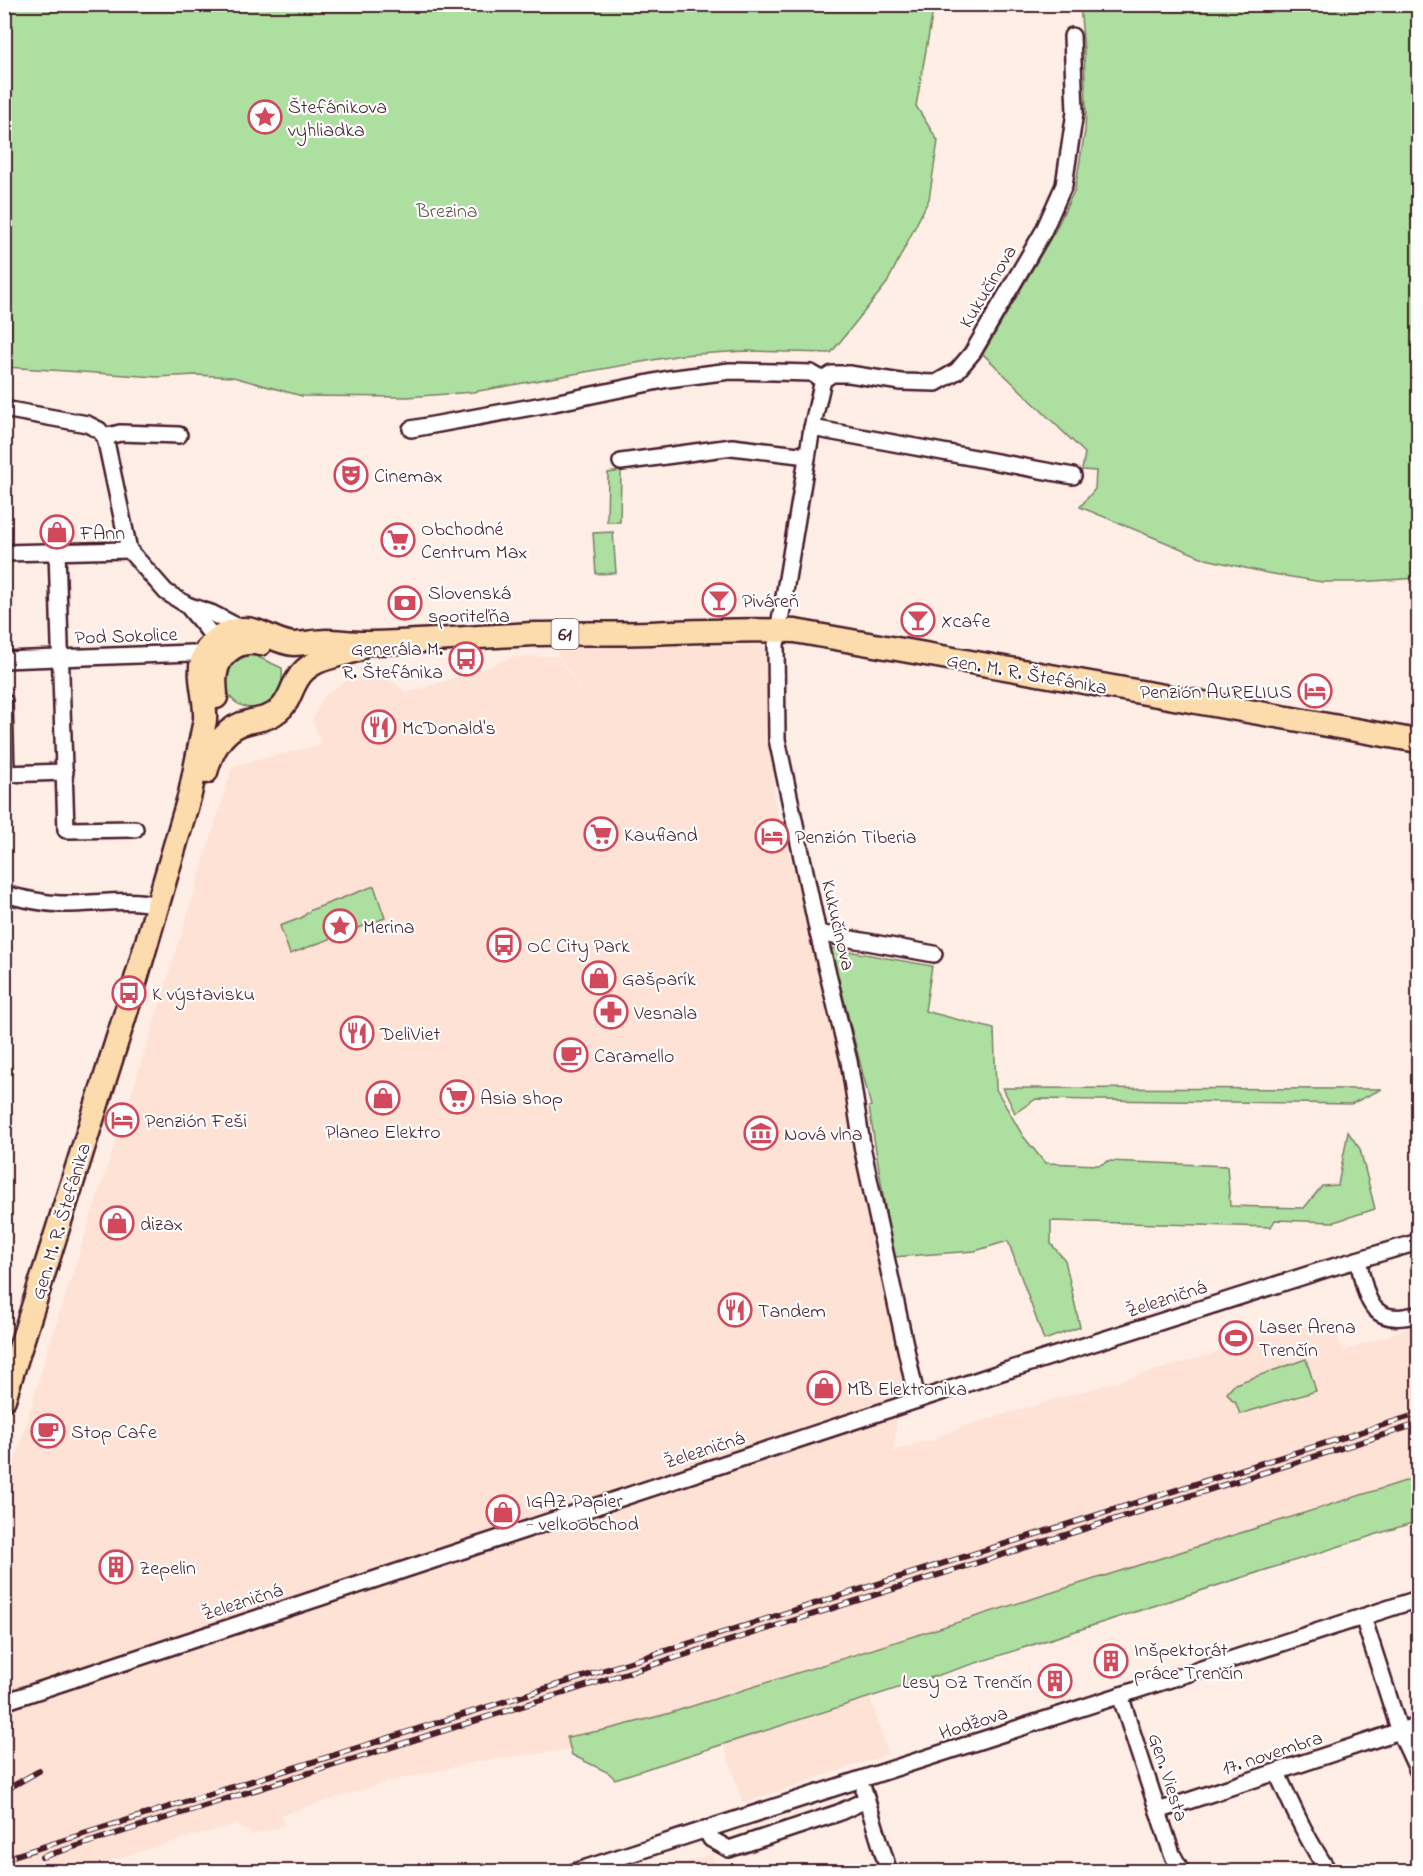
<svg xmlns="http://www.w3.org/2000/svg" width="1423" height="1876" viewBox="0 0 1423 1876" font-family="'Indie Flower',sans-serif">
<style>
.built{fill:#fde2d5}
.green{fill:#acdfa0;stroke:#7b7f66;stroke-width:1.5}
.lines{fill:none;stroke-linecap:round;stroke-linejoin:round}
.street-casing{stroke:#4a1f2b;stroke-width:20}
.primary-casing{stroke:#4a1f2b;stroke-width:27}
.street{stroke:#fff;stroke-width:15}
.primary{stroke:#fcdcac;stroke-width:22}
.rail-casing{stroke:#4a1f2b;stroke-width:6}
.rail{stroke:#fff;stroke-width:4;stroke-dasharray:11;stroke-linecap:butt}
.labels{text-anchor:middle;stroke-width:4.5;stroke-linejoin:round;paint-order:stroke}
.shield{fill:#fff;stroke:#80626b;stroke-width:1.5}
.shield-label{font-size:18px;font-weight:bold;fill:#4a1f2b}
.poi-label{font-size:20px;fill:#4a1f2b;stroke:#fff;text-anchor:start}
.park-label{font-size:20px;fill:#67594e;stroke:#fff}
.street-label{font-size:20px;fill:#4a1f2b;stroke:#fff}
</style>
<rect width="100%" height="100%" fill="#feeee6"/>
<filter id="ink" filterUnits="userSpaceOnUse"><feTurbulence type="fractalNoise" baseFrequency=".0167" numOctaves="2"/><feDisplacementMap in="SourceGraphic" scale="12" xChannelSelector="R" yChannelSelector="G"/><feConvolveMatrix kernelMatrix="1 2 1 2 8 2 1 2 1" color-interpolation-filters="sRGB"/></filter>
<g filter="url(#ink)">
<g class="built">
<polygon points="765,645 775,805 840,1036 903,1375 893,1453 897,1450 927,1440 928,1442 936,1440 936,1437 974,1423 1175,1365 1249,1342 1248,1339 1254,1337 1255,1338 1320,1318 1334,1326 1344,1353 1344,1351 1418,1325 1418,1521 870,1697 888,1754 743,1803 724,1745 615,1779 575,1749 480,1761 391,1781 281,1815 284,1825 253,1835 236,1824 185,1838 77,1871 5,1871 4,1480 17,1455 48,1349 151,1033 233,766 322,744 312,720 325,695 353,677 376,675 389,679 406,693 475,672 513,657 557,656 591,705 554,648"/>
<polygon points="712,1854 718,1871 657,1871"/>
</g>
<g class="green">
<polygon points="5,4 934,5 916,106 938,141 929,199 887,283 831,353 745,351 681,355 473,392 407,397 302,396 233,377 196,375 157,377 5,367"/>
<polygon points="1080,5 1418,5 1418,578 1358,582 1322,582 1267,573 1206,559 1080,507 1095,489 1096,471 1082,470 1085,453 983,354 1055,231 1075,189 1085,131 1086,110 1084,51"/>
<polygon points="621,471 620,522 607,522 608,473"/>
<polygon points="613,532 616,573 596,574 593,533"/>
<path d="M249 655 256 656 282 668C287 719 225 718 226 681 227 666 236 660 249 655Z"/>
<polygon points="374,886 385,918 290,954 280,926 301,918 311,910"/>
<polygon points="831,948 932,966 925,1011 994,1029 996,1089 1023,1136 1045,1163 1100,1165 1108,1161 1227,1166 1230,1206 1304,1208 1322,1186 1338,1185 1348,1132 1360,1149 1375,1209 1334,1222 1275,1220 1271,1227 1051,1221 1051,1244 1065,1260 1080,1327 1044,1340 1008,1241 975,1251 893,1257 869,1107 871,1106"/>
<polygon points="1003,1088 1382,1089 1351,1104 1036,1099 1015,1113"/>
<polygon points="1306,1359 1316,1391 1240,1414 1235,1401 1233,1401 1227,1393 1235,1384"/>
<polygon points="1418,1477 1418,1521 615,1779 609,1773 572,1755 567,1737 609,1729 667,1714"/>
</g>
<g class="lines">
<g class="street-casing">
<g id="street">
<polyline points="4,409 87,424 99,430 105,437 129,550 166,592 187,605 211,613 242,629"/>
<polyline points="812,428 1073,476"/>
<polyline points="411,429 554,403 668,379 730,371 811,373 823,380"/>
<polyline points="105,437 120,433 179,435"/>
<polyline points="621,462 732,447 807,456"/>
<polyline points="57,551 66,830 135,829"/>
<polyline points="4,553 129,550"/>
<path d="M187 605C197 619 214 633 218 649"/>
<polyline points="4,660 192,653"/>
<polyline points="4,701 6,774"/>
<polyline points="4,774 65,772"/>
<path d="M4 894C23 899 41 903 60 904 93 905 126 897 158 905"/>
<polyline points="818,933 934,954"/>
<path d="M1358 1260C1367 1299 1370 1328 1418 1314"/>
<polyline points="917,1400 863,1151 849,1061 818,933 777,739 776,645 812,428 823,380 832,374 849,374 901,382 936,383 957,371 973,352 1043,232 1064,185 1075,112 1072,36"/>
<polyline points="1363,1617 1400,1732 1418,1771"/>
<polyline points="1120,1695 1172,1854 1182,1872"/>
<polyline points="4,1702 1002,1372 1326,1269 1418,1242"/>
<path d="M1277 1773C1293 1808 1307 1840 1329 1872"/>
<polyline points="864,1791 889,1872"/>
<polyline points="1158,1811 1418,1725"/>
<polyline points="705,1829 711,1839 729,1849 838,1813 866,1800"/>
<polyline points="574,1872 1418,1599"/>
</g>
</g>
<g class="primary-casing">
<g id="primary">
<path d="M216 697C216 689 214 681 216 673 219 652 240 639 260 644"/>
<path d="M206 772C212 750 224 727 248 722 259 719 269 719 278 711 289 703 290 691 297 680 309 658 336 657 357 650"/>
<path d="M4 1399 132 993 190 794 205 720C207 687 185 656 225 634 255 619 268 642 294 644 305 644 316 641 326 641 338 641 350 643 363 643 420 643 478 636 536 634 574 633 612 634 650 633 698 631 747 629 795 631L1418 741"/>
</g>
</g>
<use href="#street" class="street"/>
<use href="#primary" class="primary"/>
<g class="rail-casing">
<g id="rail">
<polyline points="4,1791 39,1771"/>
<polyline points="42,1857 1418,1424"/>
<polyline points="4,1859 1418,1414"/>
</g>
</g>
<use href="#rail" class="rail"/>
</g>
</g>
<defs>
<g id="sight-ring" transform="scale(1.725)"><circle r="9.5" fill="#fff" stroke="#d1495b" stroke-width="1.5"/><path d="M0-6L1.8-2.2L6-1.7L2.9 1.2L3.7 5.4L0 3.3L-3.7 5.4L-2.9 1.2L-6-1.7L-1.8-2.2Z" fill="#d1495b"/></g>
<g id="theatre-ring" transform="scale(1.725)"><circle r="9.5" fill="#fff" stroke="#d1495b" stroke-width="1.5"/><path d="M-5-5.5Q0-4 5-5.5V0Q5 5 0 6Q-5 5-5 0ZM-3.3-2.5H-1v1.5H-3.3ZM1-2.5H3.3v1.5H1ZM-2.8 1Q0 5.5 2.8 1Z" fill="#d1495b"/></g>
<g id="shop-ring" transform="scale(1.725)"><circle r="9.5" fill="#fff" stroke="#d1495b" stroke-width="1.5"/><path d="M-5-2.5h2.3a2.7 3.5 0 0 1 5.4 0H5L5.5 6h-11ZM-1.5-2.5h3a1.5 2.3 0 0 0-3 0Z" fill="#d1495b"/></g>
<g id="supermarket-ring" transform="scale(1.725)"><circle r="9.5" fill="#fff" stroke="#d1495b" stroke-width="1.5"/><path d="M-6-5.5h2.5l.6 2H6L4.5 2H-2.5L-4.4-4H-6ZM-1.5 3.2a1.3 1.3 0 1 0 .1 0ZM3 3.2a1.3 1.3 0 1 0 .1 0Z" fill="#d1495b"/></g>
<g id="bar-ring" transform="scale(1.725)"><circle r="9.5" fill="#fff" stroke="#d1495b" stroke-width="1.5"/><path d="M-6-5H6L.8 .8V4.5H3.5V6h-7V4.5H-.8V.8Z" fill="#d1495b"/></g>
<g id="bank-ring" transform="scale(1.725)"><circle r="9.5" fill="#fff" stroke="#d1495b" stroke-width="1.5"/><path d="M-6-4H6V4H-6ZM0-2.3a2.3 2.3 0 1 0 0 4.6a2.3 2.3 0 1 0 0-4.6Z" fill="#d1495b"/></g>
<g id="bus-ring" transform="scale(1.725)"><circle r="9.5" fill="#fff" stroke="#d1495b" stroke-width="1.5"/><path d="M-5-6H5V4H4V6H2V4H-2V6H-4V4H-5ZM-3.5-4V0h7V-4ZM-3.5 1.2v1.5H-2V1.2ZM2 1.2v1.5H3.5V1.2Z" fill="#d1495b"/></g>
<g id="hotel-ring" transform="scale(1.725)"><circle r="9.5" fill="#fff" stroke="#d1495b" stroke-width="1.5"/><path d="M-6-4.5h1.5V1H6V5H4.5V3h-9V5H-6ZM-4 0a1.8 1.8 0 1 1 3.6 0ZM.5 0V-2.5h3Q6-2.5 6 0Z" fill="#d1495b"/></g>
<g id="restaurant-ring" transform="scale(1.725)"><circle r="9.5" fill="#fff" stroke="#d1495b" stroke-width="1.5"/><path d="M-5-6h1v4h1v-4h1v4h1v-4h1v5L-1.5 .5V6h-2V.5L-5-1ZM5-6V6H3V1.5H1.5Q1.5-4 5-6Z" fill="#d1495b"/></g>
<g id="pharmacy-ring" transform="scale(1.725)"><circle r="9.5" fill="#fff" stroke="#d1495b" stroke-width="1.5"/><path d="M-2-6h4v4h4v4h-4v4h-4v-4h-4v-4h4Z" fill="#d1495b"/></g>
<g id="cafe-ring" transform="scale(1.725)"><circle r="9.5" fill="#fff" stroke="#d1495b" stroke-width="1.5"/><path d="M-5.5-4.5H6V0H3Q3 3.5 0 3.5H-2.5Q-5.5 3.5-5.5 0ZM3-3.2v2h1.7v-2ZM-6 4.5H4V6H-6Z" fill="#d1495b"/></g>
<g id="museum-ring" transform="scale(1.725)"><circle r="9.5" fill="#fff" stroke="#d1495b" stroke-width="1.5"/><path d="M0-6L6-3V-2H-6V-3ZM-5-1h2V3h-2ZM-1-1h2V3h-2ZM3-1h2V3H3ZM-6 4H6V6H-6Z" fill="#d1495b"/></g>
<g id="stadium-ring" transform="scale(1.725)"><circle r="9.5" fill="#fff" stroke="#d1495b" stroke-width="1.5"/><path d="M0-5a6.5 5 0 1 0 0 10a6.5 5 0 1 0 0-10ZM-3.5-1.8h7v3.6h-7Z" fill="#d1495b"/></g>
<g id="building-ring" transform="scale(1.725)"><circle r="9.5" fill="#fff" stroke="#d1495b" stroke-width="1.5"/><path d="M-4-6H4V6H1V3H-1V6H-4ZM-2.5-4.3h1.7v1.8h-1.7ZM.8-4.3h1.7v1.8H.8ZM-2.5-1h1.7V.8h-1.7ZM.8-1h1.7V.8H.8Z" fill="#d1495b"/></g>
</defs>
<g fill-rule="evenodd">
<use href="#sight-ring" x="265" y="117"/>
<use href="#theatre-ring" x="351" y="475"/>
<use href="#shop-ring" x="57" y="532"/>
<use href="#supermarket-ring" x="398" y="540"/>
<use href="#bar-ring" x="719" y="600"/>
<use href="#bank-ring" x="405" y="603"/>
<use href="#bar-ring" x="918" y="620"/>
<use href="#bus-ring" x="466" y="659"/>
<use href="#hotel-ring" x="1315" y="691"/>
<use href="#restaurant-ring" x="379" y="727"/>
<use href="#supermarket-ring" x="601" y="834"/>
<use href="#hotel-ring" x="772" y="836"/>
<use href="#sight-ring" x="340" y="926"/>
<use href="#bus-ring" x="504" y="945"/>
<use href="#shop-ring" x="599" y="978"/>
<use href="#bus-ring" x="129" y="993"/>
<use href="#pharmacy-ring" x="611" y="1012"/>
<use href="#restaurant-ring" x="357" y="1033"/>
<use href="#cafe-ring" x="571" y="1055"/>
<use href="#supermarket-ring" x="457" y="1097"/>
<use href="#shop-ring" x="383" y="1098"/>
<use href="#hotel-ring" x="122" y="1120"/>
<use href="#museum-ring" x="761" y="1133"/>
<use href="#shop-ring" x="117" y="1223"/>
<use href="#restaurant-ring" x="735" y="1310"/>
<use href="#stadium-ring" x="1236" y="1338"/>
<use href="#shop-ring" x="824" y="1388"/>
<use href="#cafe-ring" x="48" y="1431"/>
<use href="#shop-ring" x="503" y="1512"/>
<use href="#building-ring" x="116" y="1567"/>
<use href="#building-ring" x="1111" y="1661"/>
<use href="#building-ring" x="1055" y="1681"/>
</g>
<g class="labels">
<rect class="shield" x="551.5" y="619" width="27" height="30" rx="4.5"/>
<g class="shield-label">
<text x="565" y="640">61</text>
</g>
<g class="poi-label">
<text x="288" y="113">Štefánikova<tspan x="288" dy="23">vyhliadka</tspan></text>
<text x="374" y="482">Cinemax</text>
<text x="421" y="535">Obchodné<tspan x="421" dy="23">Centrum Max</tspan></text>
<text x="80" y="539">FAnn</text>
<text x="428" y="599">Slovenská<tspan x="428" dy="23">sporiteľňa</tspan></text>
<text x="742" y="607">Piváreň</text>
<text x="941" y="627">Xcafe</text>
<text x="443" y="655" text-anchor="end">Generála M.<tspan x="443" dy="23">R. Štefánika</tspan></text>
<text x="1292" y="698" text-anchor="end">Penzión AURELIUS</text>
<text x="402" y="734">McDonald's</text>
<text x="624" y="841">Kaufland</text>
<text x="795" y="843">Penzión Tiberia</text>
<text x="363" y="933">Merina</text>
<text x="527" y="952">OC City Park</text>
<text x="622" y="985">Gašparík</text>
<text x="152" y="1000">K výstavisku</text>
<text x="634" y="1019">Vesnala</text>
<text x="380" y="1040">DeliViet</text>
<text x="594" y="1062">Caramello</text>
<text x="480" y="1104">Asia shop</text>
<text x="145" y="1127">Penzión Feši</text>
<text x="383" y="1138" text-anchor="middle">Planeo Elektro</text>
<text x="784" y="1140">Nová vlna</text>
<text x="140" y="1230">dizax</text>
<text x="758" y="1317">Tandem</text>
<text x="1259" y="1333">Laser Arena<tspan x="1259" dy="23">Trenčín</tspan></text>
<text x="847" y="1395">MB Elektronika</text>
<text x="71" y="1438">Stop Cafe</text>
<text x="526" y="1507">IGAZ Papier<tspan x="526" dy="23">- velkoobchod</tspan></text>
<text x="139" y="1574">Zepelin</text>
<text x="1134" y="1656">Inšpektorát<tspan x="1134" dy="23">práce Trenčín</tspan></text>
<text x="1032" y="1688" text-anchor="end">Lesy OZ Trenčín</text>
</g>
<g class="park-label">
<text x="447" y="217">Brezina</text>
</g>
<g class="street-label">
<text transform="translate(987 286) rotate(-59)" y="7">Kukučínova</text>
<text transform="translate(126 635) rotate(-2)" y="7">Pod Sokolice</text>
<text transform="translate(1027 673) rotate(10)" y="7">Gen. M. R. Štefánika</text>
<text transform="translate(839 925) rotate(77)" y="7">Kukučínova</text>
<text transform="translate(60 1221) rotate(-73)" y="7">Gen. M. R. Štefánika</text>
<text transform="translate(1166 1298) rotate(-18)" y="7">Železničná</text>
<text transform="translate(704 1449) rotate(-18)" y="7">Železničná</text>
<text transform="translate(242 1601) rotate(-18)" y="7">Železničná</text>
<text transform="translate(973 1722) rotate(-18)" y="7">Hodžova</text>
<text transform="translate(1272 1752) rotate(-18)" y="7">17. novembra</text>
<text transform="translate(1169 1777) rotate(72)" y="7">Gen. Viesta</text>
</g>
</g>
<rect width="1423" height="1876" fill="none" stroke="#fff" stroke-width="24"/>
<rect x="12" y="12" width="1399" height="1852" fill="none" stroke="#4a1f2b" stroke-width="2" filter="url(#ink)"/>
</svg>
